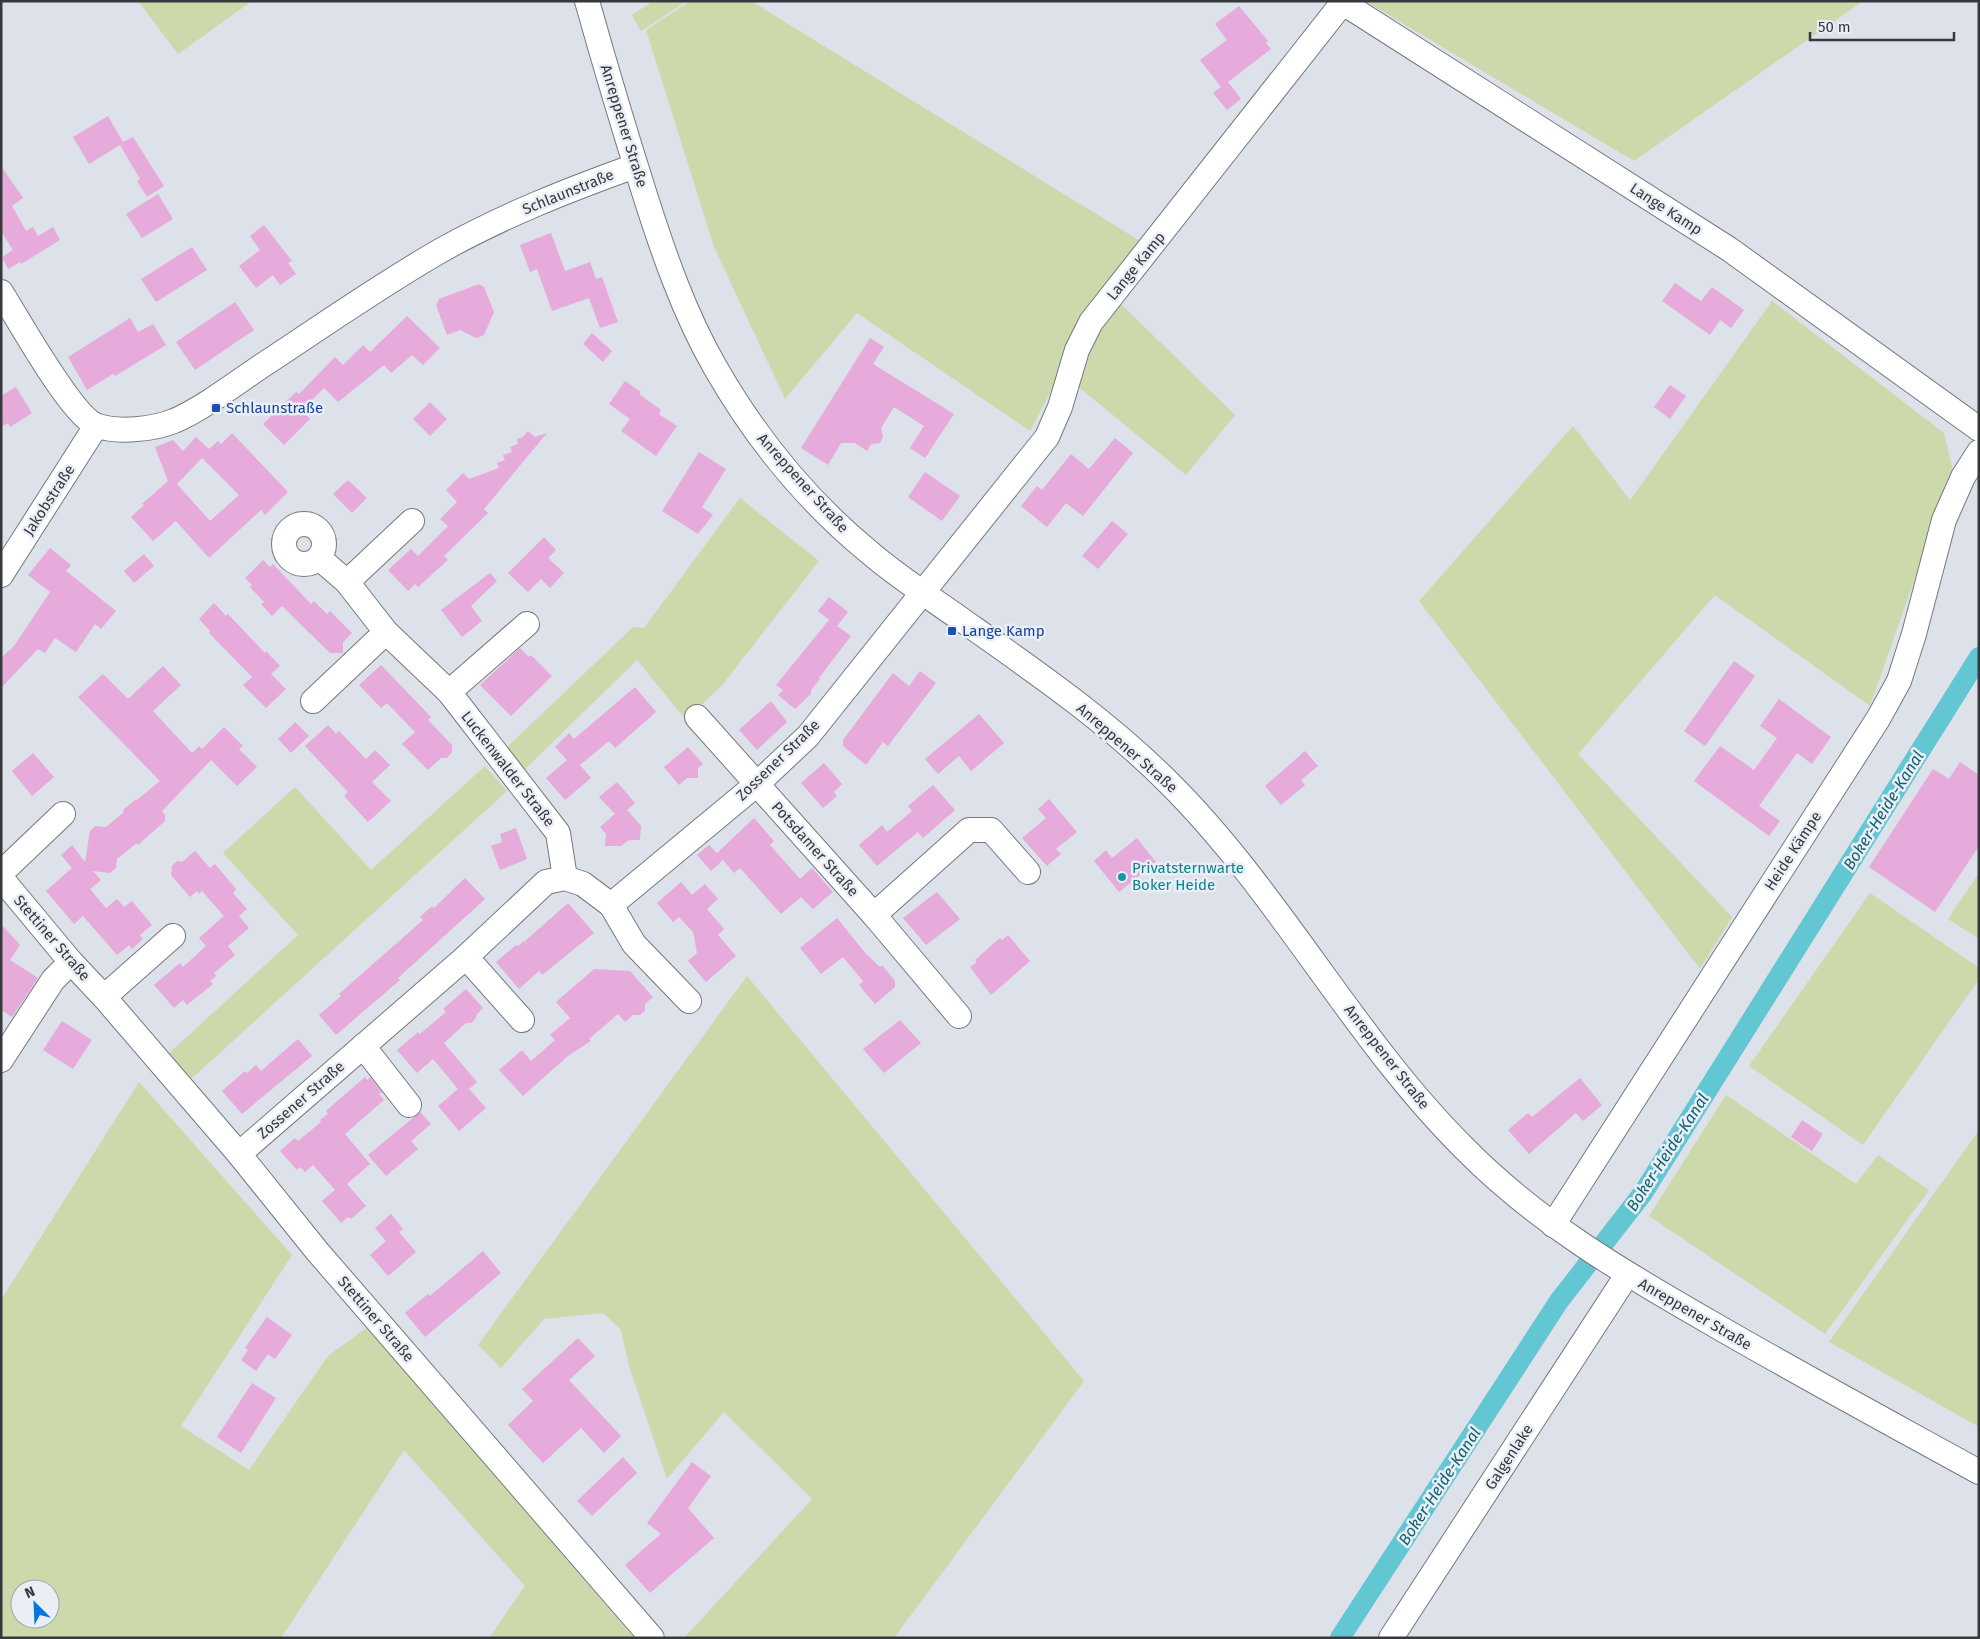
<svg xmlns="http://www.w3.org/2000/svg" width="1980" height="1639" viewBox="0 0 1980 1639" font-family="'Fira Sans',sans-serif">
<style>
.green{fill:#ccd9ab;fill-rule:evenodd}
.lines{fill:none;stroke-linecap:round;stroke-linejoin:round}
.canal{stroke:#63c6d3;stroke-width:20}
.building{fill:#e6aadb;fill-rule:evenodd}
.minor-casing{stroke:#74787f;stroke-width:26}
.minor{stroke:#fff;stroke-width:24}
.transit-dot{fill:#1a4fb4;stroke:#eaeef6;stroke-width:2}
.culture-dot{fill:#0f9aa8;stroke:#eaeef6;stroke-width:2}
.labels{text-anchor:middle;stroke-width:5;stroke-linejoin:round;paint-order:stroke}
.street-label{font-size:15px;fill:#37383c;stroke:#eaeef6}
.transit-label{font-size:15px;fill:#164399;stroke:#eaeef6;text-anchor:start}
.culture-label{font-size:15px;fill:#0d838f;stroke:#eaeef6;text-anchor:start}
.water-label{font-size:16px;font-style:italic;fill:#0e626c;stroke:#eaeef6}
</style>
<rect width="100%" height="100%" fill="#dde1e9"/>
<g class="green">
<polygon points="138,1 252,1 178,54"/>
<polygon points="653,1 687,1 641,31 632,15"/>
<polygon points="690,1 751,1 1140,241 1070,348 1049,395 1030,431 857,313 785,399 714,247 646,30"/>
<polygon points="1365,1 1863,1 1634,161"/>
<polygon points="1772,301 1944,433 1953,470 1870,706 1715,595 1578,754 1732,917 1700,969 1419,601 1573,426 1630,500"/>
<polygon points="1120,303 1235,415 1186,475 1075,384 1097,328"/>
<polygon points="740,498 819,561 723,684 686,720 637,660 524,770 504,750 633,627 644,628"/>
<polygon points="485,766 507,791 189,1081 166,1056 298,935 223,853 295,787 371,870"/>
<polygon points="1979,873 1979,939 1948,919"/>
<polygon points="1870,893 1979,968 1979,979 1863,1145 1749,1066"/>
<polygon points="747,976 1084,1381 894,1638 684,1638 812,1499 724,1412 667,1479 629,1366 621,1330 603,1313 544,1319 501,1368 478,1345"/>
<path d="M139 1082 292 1255 181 1426 249 1470 328 1356 368 1327 634 1638H489L525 1586 404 1450 281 1638H1V1300ZM20 1589H50V1619H20Z"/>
<polygon points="1726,1095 1856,1184 1878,1155 1929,1190 1825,1334 1649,1216"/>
<polygon points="1979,1130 1979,1427 1829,1342"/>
</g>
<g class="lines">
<polyline class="canal" points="1340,1638 1559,1301 1643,1193 1979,657"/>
</g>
<g class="building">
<polygon points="1239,6 1268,41 1266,43 1271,49 1228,82 1241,99 1227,110 1213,93 1221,87 1200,60 1227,40 1215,24"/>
<polygon points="108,116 123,142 133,137 164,186 147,197 137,181 140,179 120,145 89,164 73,137"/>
<polygon points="1,166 23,198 12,206 26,231 33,227 38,236 53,227 60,240 21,264 20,262 8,269 2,257 13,250 1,231"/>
<polygon points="158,194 173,219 142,238 126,214"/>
<polygon points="264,225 292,261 288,263 296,274 280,285 273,275 256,288 239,266 260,250 250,236"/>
<polygon points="551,233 565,271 590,262 596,279 602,277 618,322 600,328 589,298 552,311 537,269 530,272 520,245"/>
<polygon points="192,247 207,270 156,302 141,279"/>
<polygon points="1675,283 1701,301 1712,287 1744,310 1731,328 1720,320 1710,335 1662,301"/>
<polygon points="479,284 484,287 494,312 484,335 476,338 460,330 447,335 436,305 439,299"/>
<polygon points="235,302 254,330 195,370 176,342"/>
<polygon points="407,316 440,348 423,365 412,355 391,373 384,365 338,402 324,388 302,410 310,419 284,445 263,424 296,392 299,394 335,357 343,365 363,345 370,352"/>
<polygon points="130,318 138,332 153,324 166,345 115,376 113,374 87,390 68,357"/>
<polygon points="592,333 612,351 603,362 583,344"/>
<polygon points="870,338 884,347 873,364 954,414 925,458 910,448 924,426 894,407 881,428 883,437 880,443 871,444 867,451 855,443 841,443 828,465 801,448"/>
<polygon points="625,381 641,392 639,394 661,410 659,414 677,426 656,456 621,431 630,419 609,404"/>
<polygon points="1670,385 1686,396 1670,419 1654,407"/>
<polygon points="16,387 32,413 10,427 8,423 1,427 1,396"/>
<polygon points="430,402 447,419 430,436 413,419"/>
<polygon points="528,431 535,437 547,433 484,509 488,513 444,556 448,560 418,587 415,584 408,591 388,570 411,549 418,556 448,526 440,519 457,502 446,490 463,473 469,479 499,468 497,463 505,460 503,455 512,452 510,447 518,444 517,439 523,437"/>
<path d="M232 433 288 492 265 515 261 510 209 558 176 521 153 541 131 517 144 505 142 504 168 481 155 447 173 440 183 451 196 437 209 449 218 441 221 444ZM202 458 239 495 210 521 177 484Z"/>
<polygon points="1115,438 1133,453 1083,516 1066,503 1047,527 1021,506 1037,486 1042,490 1071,454 1089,469"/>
<polygon points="699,452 726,469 702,507 713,515 698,534 662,511"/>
<polygon points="925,472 960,496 942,521 908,497"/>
<polygon points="348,480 367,498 352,513 333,494"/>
<polygon points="1112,521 1128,534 1098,569 1082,556"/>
<polygon points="544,537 556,550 548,558 564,573 550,588 541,579 528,592 508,573"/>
<polygon points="50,548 71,565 66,571 116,611 101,629 95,624 76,652 55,638 45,653 38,649 1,688 1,658 14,646 50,592 28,575"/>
<polygon points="144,554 154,566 134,583 124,571"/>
<polygon points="263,560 270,567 273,564 311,604 314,601 327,614 330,611 352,633 343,642 343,653 330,653 282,606 272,616 261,604 264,602 250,587 252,585 245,578"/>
<polygon points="490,573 497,581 471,606 482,621 462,637 441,610"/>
<polygon points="829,597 848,612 837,626 851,636 819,678 820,679 811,690 811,694 795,709 778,695 783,690 776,685 829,620 818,611"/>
<polygon points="214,603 226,616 228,614 265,653 266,651 280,666 271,674 286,689 266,708 243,685 252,677 209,633 210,631 199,619"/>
<polygon points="520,648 529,657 531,655 552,676 511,716 480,685"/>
<polygon points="1734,661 1755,676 1705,746 1684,731"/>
<polygon points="381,665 431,717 428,720 452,745 452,752 447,758 441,758 428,770 402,744 415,732 387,703 381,708 359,685"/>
<polygon points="163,666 181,685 153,711 192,753 199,746 202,749 224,727 243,746 239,749 257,767 237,786 211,760 162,811 165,815 165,821 138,845 137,843 117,859 116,868 110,873 93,871 101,880 90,889 106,908 117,899 124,907 132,901 152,925 140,935 143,939 132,949 129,945 117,955 83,916 74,924 46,891 72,868 61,855 72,845 85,862 90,831 95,826 106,827 124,812 123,810 136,799 137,800 160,781 78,697 103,674 128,699"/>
<polygon points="920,671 936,683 888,746 883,742 866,765 843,746 843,740 893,673 909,686"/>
<polygon points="635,687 656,712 615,748 609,741 580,765 591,778 565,800 546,778 567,760 555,747 569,733 574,739"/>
<polygon points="1779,699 1831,737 1812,764 1797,753 1759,806 1780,821 1769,836 1694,781 1720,746 1754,770 1777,738 1760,726"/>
<polygon points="771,701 787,722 757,750 739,730"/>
<polygon points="979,714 1004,743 971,771 959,756 938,774 925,759"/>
<polygon points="295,722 309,736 291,753 278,739"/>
<polygon points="328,725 336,734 339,731 366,759 375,750 390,765 372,782 391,801 368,822 344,796 348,792 305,746"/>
<polygon points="688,747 703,764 698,768 698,778 687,778 679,785 664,767"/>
<polygon points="1305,751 1318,766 1301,780 1305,785 1281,805 1265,786"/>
<polygon points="33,753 54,777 32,796 12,771"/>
<polygon points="1960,762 1979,775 1979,846 1935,912 1869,867 1933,769 1949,779"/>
<polygon points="824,763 842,784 834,792 837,796 823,808 801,783"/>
<polygon points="617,782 635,803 627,810 641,826 640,840 629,840 621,846 605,846 606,834 600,827 615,814 599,797"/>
<polygon points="933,785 955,810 923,838 918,832 877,866 859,845 882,825 887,832 912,811 908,806"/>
<polygon points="1049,799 1077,832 1056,849 1061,854 1047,866 1022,838 1046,818 1038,809"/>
<polygon points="754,818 774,841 770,845 800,879 812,868 833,892 813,909 801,897 781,914 740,868 734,873 723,860 711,871 697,855 709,845 717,853"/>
<polygon points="516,828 527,859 500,870 491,846 502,842 500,834"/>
<polygon points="1137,838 1156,862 1119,892 1094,861 1106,850 1112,858"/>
<polygon points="195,851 210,868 215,864 236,889 233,893 247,909 239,916 249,928 228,946 235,955 214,973 216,976 210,981 213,984 187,1005 183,1000 174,1008 154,985 180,963 183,967 206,946 199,938 224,916 202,891 199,894 197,891 190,897 171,875 172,866 177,861 182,862"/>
<polygon points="465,878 485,899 398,978 400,980 336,1035 319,1015 341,996 339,994 423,920 420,917 432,906 434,908"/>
<polygon points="681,882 692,895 705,884 718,899 707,909 724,929 718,935 736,956 706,982 688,961 697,953 693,932 679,917 673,922 657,903"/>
<polygon points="937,892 960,919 926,945 903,918"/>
<polygon points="568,903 594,933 542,975 539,971 519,989 496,962 516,945 518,946 524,941 527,944 525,941"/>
<polygon points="837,918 866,954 880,967 882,965 895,981 895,987 875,1004 859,985 863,981 843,957 821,974 800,948"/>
<polygon points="1,924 20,945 10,960 38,978 12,1017 1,1010"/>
<polygon points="1008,935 1030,961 991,995 970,967 977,962 975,960 1000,938 1002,940"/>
<polygon points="594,969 630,971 653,997 645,1004 645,1011 640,1015 633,1015 625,1022 618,1014 589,1039 591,1041 568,1056 523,1096 499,1070 522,1050 531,1061 555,1040 550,1035 570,1018 556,1002"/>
<polygon points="466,989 483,1008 477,1014 476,1018 471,1023 466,1023 444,1043 477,1082 469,1089 486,1108 459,1131 438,1106 458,1089 433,1059 417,1073 397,1050 418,1032 420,1034 446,1012 443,1009"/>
<polygon points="900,1020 921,1043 884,1073 863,1049"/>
<polygon points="62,1021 92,1040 73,1069 43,1050"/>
<polygon points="298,1039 312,1056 242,1114 222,1091 245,1071 247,1073 256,1065 261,1071"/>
<polygon points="365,1077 367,1080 370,1077 382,1092 379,1094 384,1100 345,1134 370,1164 347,1184 366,1206 351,1219 348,1217 341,1223 322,1201 335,1190 313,1165 305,1172 300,1167 297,1170 280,1151 295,1138 298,1141 321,1122 320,1120 328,1114 326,1111"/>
<polygon points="1580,1078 1602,1105 1583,1121 1576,1113 1529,1154 1508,1130 1528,1113 1532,1117"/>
<polygon points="420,1112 431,1124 411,1141 418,1149 386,1176 368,1155"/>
<polygon points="1802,1120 1823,1134 1812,1151 1791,1137"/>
<polygon points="391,1214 403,1229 399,1232 416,1252 388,1276 370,1255 386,1241 375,1228"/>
<polygon points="483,1251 501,1273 425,1337 405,1313 428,1294 430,1296"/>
<polygon points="267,1317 292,1335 275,1359 268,1354 256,1371 241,1360 248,1350 245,1348"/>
<polygon points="578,1338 595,1356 569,1380 621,1436 604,1453 581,1428 543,1463 508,1425 533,1401 522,1389"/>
<polygon points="252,1383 276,1398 241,1453 217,1437"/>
<polygon points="623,1457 637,1473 592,1516 577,1501"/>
<polygon points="692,1462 711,1476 688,1508 714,1538 650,1593 625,1565 661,1534 647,1523"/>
</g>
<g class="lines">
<g class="minor-casing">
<g id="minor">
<path d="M587 1C605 65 624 129 644 192 663 252 684 313 715 367 755 437 807 501 869 552 898 577 931 598 962 620 1033 670 1106 720 1168 782 1280 893 1353 1038 1465 1149 1538 1223 1624 1273 1713 1324 1801 1375 1890 1423 1979 1472"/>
<polyline points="1340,1 1729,249 1979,429"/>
<path d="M1 292C17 317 73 419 98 426 119 433 154 429 174 421 204 408 236 383 263 365 321 327 379 286 440 251 502 216 568 190 635 166"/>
<circle cx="304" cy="544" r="20"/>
<polyline points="319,558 347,582 386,632 449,692 558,833 565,878"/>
<polyline points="1,575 96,426"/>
<polyline points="347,582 412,521"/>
<polyline points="449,692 527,624"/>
<polyline points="313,701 386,632"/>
<polyline points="697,717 874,915 959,1016"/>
<polyline points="1,873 63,814"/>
<polyline points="1,878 71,962 104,997 239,1154 317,1251 652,1638"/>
<polyline points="611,905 757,784 808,736 1047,437 1060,407 1077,350 1091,322 1344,1"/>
<polyline points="874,915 969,830 991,830 1028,872"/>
<polyline points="466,957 522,1020"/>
<polyline points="104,997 173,936"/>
<polyline points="363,1046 409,1105"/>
<polyline points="1,1060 53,980 71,962"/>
<polyline points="239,1154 466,957 546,882 565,878 583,884 611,905 634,944 689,1001"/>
<polyline points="1553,1225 1878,719 1899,681 1914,634 1944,520 1963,477 1979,452"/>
<polyline points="1391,1638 1627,1275"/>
</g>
</g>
<use href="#minor" class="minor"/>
</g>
<g class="transit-dot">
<rect x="211" y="403" width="10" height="10" rx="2.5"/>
<rect x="947" y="626" width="10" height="10" rx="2.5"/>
</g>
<circle class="culture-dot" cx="1122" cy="877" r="5"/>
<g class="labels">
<g class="street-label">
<text transform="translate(624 126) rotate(73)" y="5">Anreppener Straße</text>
<text transform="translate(568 192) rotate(-22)" y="5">Schlaunstraße</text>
<text transform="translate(1666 209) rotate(33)" y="5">Lange Kamp</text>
<text transform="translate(1136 266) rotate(-51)" y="5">Lange Kamp</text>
<text transform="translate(803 483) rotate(48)" y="5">Anreppener Straße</text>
<text transform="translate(49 500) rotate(-57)" y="5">Jakobstraße</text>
<text transform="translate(1127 748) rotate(41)" y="5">Anreppener Straße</text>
<text transform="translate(778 760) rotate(-44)" y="5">Zossener Straße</text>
<text transform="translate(508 769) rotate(52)" y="5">Luckenwalder Straße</text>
<text transform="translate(815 849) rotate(48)" y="5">Potsdamer Straße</text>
<text transform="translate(1793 851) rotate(-57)" y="5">Heide Kämpe</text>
<text transform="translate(52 938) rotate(49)" y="5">Stettiner Straße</text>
<text transform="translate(1387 1057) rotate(52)" y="5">Anreppener Straße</text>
<text transform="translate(301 1100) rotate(-41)" y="5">Zossener Straße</text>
<text transform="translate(1695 1314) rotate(30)" y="5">Anreppener Straße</text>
<text transform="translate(376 1319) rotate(49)" y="5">Stettiner Straße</text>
<text transform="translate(1509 1457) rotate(-57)" y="5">Galgenlake</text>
</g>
<g class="transit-label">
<text x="226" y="413">Schlaunstraße</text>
<text x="962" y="636">Lange Kamp</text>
</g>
<g class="culture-label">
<text x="1132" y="873">Privatsternwarte<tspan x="1132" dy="17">Boker Heide</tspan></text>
</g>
<g class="water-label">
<text transform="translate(1883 810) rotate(-58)" y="6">Boker-Heide-Kanal</text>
<text transform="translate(1667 1152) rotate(-57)" y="6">Boker-Heide-Kanal</text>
<text transform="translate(1439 1486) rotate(-57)" y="6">Boker-Heide-Kanal</text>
</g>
</g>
<rect width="1980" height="1639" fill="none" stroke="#37383c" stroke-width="5"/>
<g transform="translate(35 1604) rotate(336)"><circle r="24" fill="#eaeef6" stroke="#a2a5ac"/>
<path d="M0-4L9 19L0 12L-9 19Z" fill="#0477de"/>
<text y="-8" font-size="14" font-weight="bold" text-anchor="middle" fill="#37383c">N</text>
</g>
<path d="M1810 32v8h144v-8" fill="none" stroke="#37383c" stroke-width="2.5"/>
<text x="1818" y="32" font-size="15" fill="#37383c" stroke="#eaeef6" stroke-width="4" paint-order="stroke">50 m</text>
</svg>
